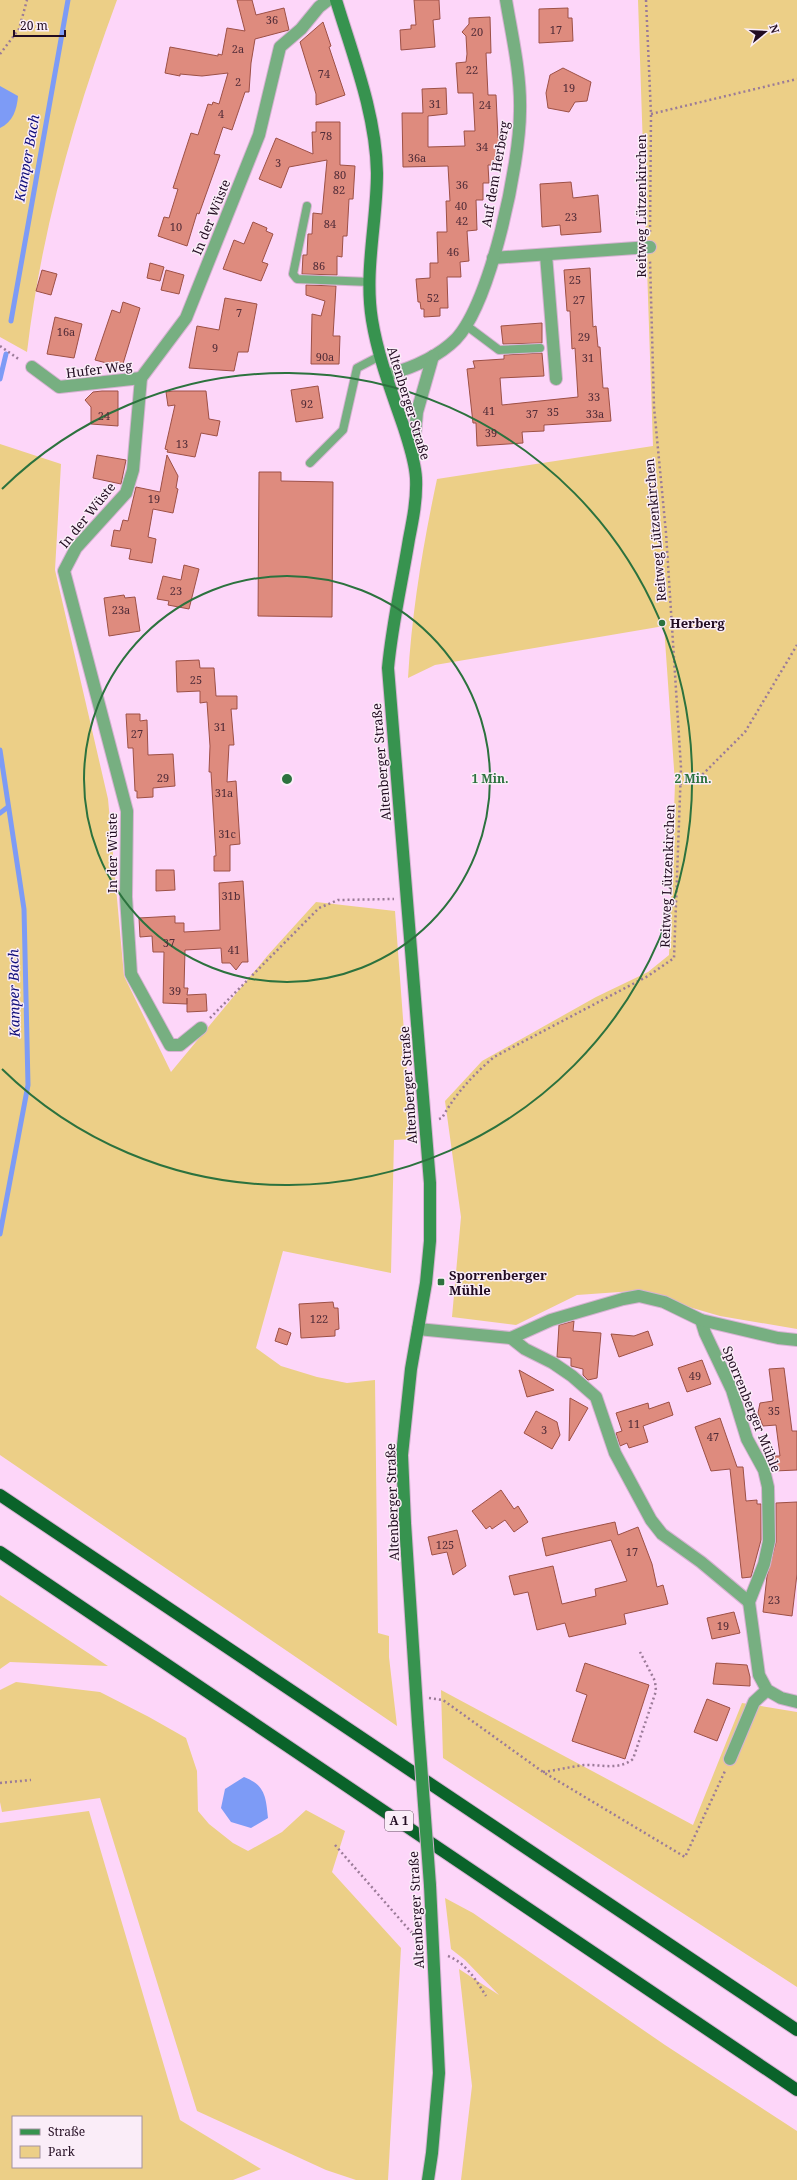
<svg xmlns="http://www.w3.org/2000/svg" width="797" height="2180" viewBox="0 0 797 2180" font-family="'Noto Serif',serif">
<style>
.green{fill:#eccf87;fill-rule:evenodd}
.water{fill:#7d9bf6}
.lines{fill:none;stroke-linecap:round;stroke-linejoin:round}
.stream{stroke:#7d9bf6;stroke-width:5}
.building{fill:#de8b7e;stroke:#9d5046}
.service-casing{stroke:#d6b2d2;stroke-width:10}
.minor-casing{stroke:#d6b2d2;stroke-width:14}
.secondary-casing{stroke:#d6b2d2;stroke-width:14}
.motorway-casing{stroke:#d6b2d2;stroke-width:14}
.path{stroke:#9b7b98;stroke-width:2.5;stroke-dasharray:2 3;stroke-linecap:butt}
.service{stroke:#77af81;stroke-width:8}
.minor{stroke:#77af81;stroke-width:12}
.secondary{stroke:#37934f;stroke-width:12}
.motorway{stroke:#0a632a;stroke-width:12}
.secondary-bridge-casing{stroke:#d6b2d2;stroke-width:14;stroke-linecap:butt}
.secondary-bridge{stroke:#37934f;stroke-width:12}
.ring{fill:none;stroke:#2c723e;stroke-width:2}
.poi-dot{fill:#2c723e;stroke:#faedf8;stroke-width:1.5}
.labels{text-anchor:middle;stroke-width:3;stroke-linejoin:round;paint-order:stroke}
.number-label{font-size:11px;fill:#512c38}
.shield{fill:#faedf8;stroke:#635062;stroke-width:1}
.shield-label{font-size:12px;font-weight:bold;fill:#220c21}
.street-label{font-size:13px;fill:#220c21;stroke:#faedf8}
.poi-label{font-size:13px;font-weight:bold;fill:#220c21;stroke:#faedf8;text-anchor:start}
.water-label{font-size:14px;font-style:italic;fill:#100e7a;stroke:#faedf8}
.centre{fill:#2c723e;stroke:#faedf8;stroke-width:2}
.ring-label{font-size:12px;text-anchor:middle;font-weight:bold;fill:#2c723e;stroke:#faedf8;stroke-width:3;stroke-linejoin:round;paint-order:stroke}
</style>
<rect width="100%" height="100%" fill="#fdd6f9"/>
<g class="green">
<path d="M0 0H117C75 113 41 232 27 352L0 337Z"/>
<path d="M638 0H797V1329L720 1316 634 1291 577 1295 516 1325 452 1317 461 1217 445 1101 482 1061 596 997 648 972 669 955 675 783 664 626 435 665 408 678C412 610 423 545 437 479L653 446Z"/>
<polygon points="0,444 61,464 55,570 108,799 124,976 171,1072 268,955 316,902 395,911 412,1139 394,1140 391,1273 283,1251 256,1348 281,1366 317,1377 347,1383 375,1380 378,1633 389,1636 389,1657 397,1726 0,1455"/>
<polygon points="0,1595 108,1666 10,1662 0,1669"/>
<polygon points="16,1682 100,1692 149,1717 186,1738 197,1771 198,1811 209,1824 233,1843 248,1851 282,1832 306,1810 345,1831 332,1872 401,1948 388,2180 356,2180 326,2170 197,2111 100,1798 2,1812 0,1802 0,1690"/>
<polygon points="441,1690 693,1825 742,1703 797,1712 797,1987 443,1758"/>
<path d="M89 1811 180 2120 261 2169 233 2180H0V1823ZM13 2117H141V2167H13Z"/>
<polygon points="445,1898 473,1913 665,2045 797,2131 797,2180 461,2180 472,2086 459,1969 499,1995 465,1960 451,1949"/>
</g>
<g class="water">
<path d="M0 86 18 96C17 109 13 122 0 128Z"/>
<path d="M244 1777C265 1785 266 1797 268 1818L251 1828 231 1822 221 1808 225 1789Z"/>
</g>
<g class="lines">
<g class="stream">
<polyline points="11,321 68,0"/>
<polyline points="0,379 6,354"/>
<polyline points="0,750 24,909 28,1085 0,1234"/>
<polyline points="0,813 8,807"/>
</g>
</g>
<g class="building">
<polygon points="237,0 252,0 256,15 284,8 289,30 255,39 251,63 249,92 245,92 232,130 223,127 214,154 220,155 199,214 197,213 187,246 158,236 164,217 169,218 178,189 173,188 191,133 198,135 208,104 212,105 213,102 219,104 228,73 202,76 180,74 180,76 165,73 170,47 218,56 218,54 222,55 227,28 245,31"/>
<polygon points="414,0 439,0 440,19 433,20 435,47 401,50 400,30 411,29 411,25 416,25"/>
<polygon points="568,8 568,18 572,18 573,41 539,43 539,9"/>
<polygon points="490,17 491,53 486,53 488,95 496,95 498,138 501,141 496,147 502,153 499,156 499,165 488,165 489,183 483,183 483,200 476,200 477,230 467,231 469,261 460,262 461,277 447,277 448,308 440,308 440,316 424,317 424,309 421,309 420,302 418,302 416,279 430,278 430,263 438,263 437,232 447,232 446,201 450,201 448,166 403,167 402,113 423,113 422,89 446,88 447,114 428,116 428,147 465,146 464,131 475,131 473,93 458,93 456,63 466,62 467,54 466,36 462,32 469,24 469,18"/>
<polygon points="323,22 331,46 329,47 345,95 316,105 316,94 300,42"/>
<polygon points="563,68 591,82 587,101 575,102 569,112 548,108 546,93 550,75"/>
<polygon points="316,122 340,122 340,165 355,166 353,199 349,199 347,236 343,236 342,257 337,256 337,275 302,274 303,255 307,255 308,234 312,234 313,213 322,214 327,160 289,167 281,188 259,179 276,138 313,154 312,132 316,132"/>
<polygon points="571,182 573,198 598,195 601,232 561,235 560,225 542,227 540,184"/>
<polygon points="253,222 267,228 266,231 273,234 262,262 268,264 261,281 223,269 234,240 244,244"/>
<polygon points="150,263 164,267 160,281 147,278"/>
<polygon points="590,268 593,327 596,326 598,347 600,347 603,388 608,388 611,421 544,425 544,431 522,432 523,443 477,446 476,423 473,423 467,369 475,368 473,361 504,359 504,355 542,353 544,376 500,378 502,405 578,397 575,348 572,349 570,311 567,311 564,270"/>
<polygon points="42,270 57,274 51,295 36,291"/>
<polygon points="166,270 184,275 179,294 161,290"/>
<polygon points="306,285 336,286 333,336 340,336 339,364 311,364 312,314 321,316 325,301 306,295"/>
<polygon points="225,298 257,304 248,352 238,352 234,371 189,368 197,326 219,330"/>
<polygon points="123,302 140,308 122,367 95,360 112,310 120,313"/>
<polygon points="55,317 82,324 74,358 47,354"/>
<polygon points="542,323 542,343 503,344 501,326"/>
<polygon points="318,386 323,418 296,422 291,390"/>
<polygon points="102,391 118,391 118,426 91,424 91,407 85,400 93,392"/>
<polygon points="173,391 206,391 209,419 220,421 217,436 201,433 195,457 167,452 168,450 165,449 175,405 168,406 166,392"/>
<polygon points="97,455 126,460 121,484 93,478"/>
<polygon points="167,455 178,476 176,488 178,489 173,513 153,509 148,537 156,539 152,563 129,559 131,549 111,546 114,530 120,531 123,520 128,521 136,487 160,492"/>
<polygon points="259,472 281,472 281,481 333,482 332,617 258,616"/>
<polygon points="184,565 199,569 189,609 168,605 169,601 157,599 163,576 181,580"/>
<polygon points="124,595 125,598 135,597 140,631 109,636 104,598"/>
<polygon points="199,660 200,668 214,668 216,696 237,696 237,709 231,709 234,745 229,745 227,782 236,781 240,844 230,845 230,871 214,871 214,856 216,856 211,772 209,772 210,746 207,702 200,703 200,691 177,692 176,661"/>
<polygon points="126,714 140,714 140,721 147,720 148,755 173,754 175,786 153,788 153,797 137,798 137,791 135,791 133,748 128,748"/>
<polygon points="156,870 174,870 175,890 156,891"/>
<polygon points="243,881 248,962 242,962 236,970 230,963 222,963 221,948 185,950 184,988 188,988 187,995 206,994 207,1011 187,1012 187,998 187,1004 163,1003 164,952 153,952 152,936 140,937 139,918 175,916 175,923 184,923 184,932 220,930 219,883"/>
<polygon points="333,1302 334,1308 338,1308 339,1329 335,1330 335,1336 301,1338 299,1304"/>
<polygon points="574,1321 573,1331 601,1333 597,1378 588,1380 583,1375 583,1369 571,1366 571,1358 557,1357 559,1325"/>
<polygon points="279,1328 291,1333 287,1345 275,1341"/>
<polygon points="648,1331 653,1345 619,1357 611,1334 634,1336"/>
<polygon points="702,1360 711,1384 687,1392 678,1368"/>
<polygon points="784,1368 792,1431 797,1431 797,1470 774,1471 773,1456 780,1456 776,1425 763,1426 758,1413 760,1403 773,1401 769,1369"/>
<polygon points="519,1370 554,1390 527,1397"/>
<polygon points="570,1398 588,1408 569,1441"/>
<polygon points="669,1402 673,1415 643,1426 648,1442 629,1448 627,1443 620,1446 616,1433 622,1431 616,1413 648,1403 649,1409"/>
<polygon points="536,1411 557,1422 560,1435 552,1449 524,1433"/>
<polygon points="720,1418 737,1467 743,1467 746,1501 757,1500 757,1504 761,1504 761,1540 751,1577 742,1578 730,1469 711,1471 695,1427"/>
<polygon points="501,1490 514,1509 518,1506 528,1522 514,1532 505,1520 492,1529 490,1526 486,1529 472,1511"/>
<polygon points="797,1502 797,1574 792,1616 763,1612 767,1576 776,1542 776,1503"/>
<polygon points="615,1522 618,1535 638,1527 652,1564 657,1587 663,1585 668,1604 624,1614 626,1624 569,1637 565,1623 537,1630 528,1592 514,1595 509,1576 553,1566 562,1604 596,1596 595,1589 627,1581 611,1540 546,1556 542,1538"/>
<polygon points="457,1530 466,1566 453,1575 447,1552 432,1555 428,1537"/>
<polygon points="734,1612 740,1633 712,1639 707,1618"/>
<polygon points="585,1663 649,1685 625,1759 572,1741 587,1695 576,1691"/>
<polygon points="716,1663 747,1665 750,1677 750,1686 713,1684"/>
<polygon points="707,1699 730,1708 717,1741 694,1732"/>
</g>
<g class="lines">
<g class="service-casing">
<g id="service">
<polyline points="307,206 293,274 297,279 370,282"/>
<polyline points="467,326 499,350 540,348"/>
<polyline points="310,463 343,430 357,368 380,356"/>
</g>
</g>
<g class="minor-casing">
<g id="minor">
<polyline points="546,255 556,379"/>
<polyline points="493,258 650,247"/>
<polyline points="32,367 59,387 141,378"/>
<path d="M387 375C412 368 437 358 456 339 491 302 520 163 520 111 521 74 512 36 506 0"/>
<polyline points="413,457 417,412 433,356"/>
<polyline points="201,1028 180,1045 170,1045 131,974 126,897 127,811 64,571 76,548 126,493 133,470 141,378 186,318 259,135 280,47 301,29 319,7 328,0"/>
<polyline points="701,1320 705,1333 732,1390 747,1439 764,1470 768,1487 769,1541 764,1564 749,1602 759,1675 767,1690 781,1698 797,1702"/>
<polyline points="418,1329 511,1338 551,1320 623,1299 639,1296 664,1302 701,1320 778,1338 797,1340"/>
<polyline points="511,1338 525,1349 553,1363 572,1376 596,1397 615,1453 651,1520 662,1534 701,1562 749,1602"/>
<polyline points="730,1759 754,1702 767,1690"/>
</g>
</g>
<g class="secondary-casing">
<g id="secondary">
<path d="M336 0C353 56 376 114 377 173 377 222 364 271 372 320 378 357 392 393 404 428 409 444 415 461 416 478 417 499 413 519 409 539 402 582 392 624 388 668L430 1183V1241L426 1283 411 1369 402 1455 405 1523 418 1724"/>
<polyline points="428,2180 432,2153 439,2073 430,1885"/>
</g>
</g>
<g class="motorway-casing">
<g id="motorway">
<polyline points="0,1495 797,2030"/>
<polyline points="0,1552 797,2090"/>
</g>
</g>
<g class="path">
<polyline points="646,0 651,114 650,233"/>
<polyline points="0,54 19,29 27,0"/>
<polyline points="651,114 797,79"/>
<polyline points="0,346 20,360"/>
<polyline points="680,784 692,782 700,777 745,732 797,645"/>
<polyline points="210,1018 319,908 338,900 394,899"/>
<path d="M439 1119 442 1118C456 1093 473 1075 494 1057L648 976 674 958 681 768 666 533 654 407 650 260"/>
<polyline points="429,1698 443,1700 543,1772 685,1857 725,1771"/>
<path d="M543 1772C557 1770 570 1767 584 1765 601 1764 618 1771 633 1759L656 1691 655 1681 640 1652"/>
<polyline points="0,1783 31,1780"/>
<polyline points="335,1845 411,1932 419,1932"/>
<path d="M448 1956C466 1963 476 1980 486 1996"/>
</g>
<use href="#service" class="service"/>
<use href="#minor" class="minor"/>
<use href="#secondary" class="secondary"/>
<use href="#motorway" class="motorway"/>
<g class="secondary-bridge-casing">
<polyline id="secondary-bridge" points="418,1724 430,1885"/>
</g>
<use href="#secondary-bridge" class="secondary-bridge"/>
</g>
<g class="ring">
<circle cx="287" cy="779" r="203"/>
<path d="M2 489A406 406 0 1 1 2 1069"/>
</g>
<g class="poi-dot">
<circle cx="662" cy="623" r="4"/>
<rect x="437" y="1278" width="8" height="8" rx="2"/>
</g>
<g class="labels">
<g class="number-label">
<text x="272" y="24">36</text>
<text x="556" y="34">17</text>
<text x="477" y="36">20</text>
<text x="238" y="53">2a</text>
<text x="472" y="74">22</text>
<text x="324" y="78">74</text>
<text x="238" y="86">2</text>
<text x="569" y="92">19</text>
<text x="435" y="108">31</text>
<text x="485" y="109">24</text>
<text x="221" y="118">4</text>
<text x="326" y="140">78</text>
<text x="482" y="151">34</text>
<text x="417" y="162">36a</text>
<text x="278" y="167">3</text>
<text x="340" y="179">80</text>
<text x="462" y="189">36</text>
<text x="339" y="194">82</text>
<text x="461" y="210">40</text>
<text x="571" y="221">23</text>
<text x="462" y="225">42</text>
<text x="330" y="228">84</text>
<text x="176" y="231">10</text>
<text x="453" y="256">46</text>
<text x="319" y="270">86</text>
<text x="575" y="284">25</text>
<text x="433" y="302">52</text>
<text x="579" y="304">27</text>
<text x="239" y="317">7</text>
<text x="66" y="336">16a</text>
<text x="584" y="341">29</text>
<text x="215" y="352">9</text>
<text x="325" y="361">90a</text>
<text x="588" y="362">31</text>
<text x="594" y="401">33</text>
<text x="307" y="408">92</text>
<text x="489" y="415">41</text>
<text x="553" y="416">35</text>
<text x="532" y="418">37</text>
<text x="595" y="418">33a</text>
<text x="104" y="420">24</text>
<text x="491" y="437">39</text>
<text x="182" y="448">13</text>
<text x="154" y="503">19</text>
<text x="176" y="595">23</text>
<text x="121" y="614">23a</text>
<text x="196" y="684">25</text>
<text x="220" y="731">31</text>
<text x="137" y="738">27</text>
<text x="163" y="782">29</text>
<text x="224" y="797">31a</text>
<text x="227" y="838">31c</text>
<text x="231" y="900">31b</text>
<text x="169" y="947">37</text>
<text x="234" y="954">41</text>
<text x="175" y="995">39</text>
<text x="319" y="1323">122</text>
<text x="695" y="1380">49</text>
<text x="774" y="1415">35</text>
<text x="634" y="1428">11</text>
<text x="544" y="1434">3</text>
<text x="713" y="1441">47</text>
<text x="445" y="1549">125</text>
<text x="632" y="1556">17</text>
<text x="774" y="1604">23</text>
<text x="723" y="1630">19</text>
</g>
<rect class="shield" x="385" y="1811" width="28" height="20" rx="3"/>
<g class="shield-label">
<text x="399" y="1825">A 1</text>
</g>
<g class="street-label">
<text transform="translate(495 174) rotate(-80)" y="5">Auf dem Herberg</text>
<text transform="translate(641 206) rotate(-90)" y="5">Reitweg Lützenkirchen</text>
<text transform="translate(211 217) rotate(-68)" y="5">In der Wüste</text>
<text transform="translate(99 369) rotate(-7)" y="5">Hufer Weg</text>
<text transform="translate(409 403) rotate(73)" y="5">Altenberger Straße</text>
<text transform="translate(87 515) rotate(-51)" y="5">In der Wüste</text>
<text transform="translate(655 530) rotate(-95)" y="5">Reitweg Lützenkirchen</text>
<text transform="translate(381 762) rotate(-95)" y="5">Altenberger Straße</text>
<text transform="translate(112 853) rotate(-90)" y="5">In der Wüste</text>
<text transform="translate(667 876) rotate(-88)" y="5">Reitweg Lützenkirchen</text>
<text transform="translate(408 1085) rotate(-94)" y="5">Altenberger Straße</text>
<text transform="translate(752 1409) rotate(68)" y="5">Sporrenberger Mühle</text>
<text transform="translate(392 1502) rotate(-92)" y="5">Altenberger Straße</text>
<text transform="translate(416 1910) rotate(-93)" y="5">Altenberger Straße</text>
</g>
<g class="poi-label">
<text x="670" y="628">Herberg</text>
<text x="449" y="1280">Sporrenberger<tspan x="449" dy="15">Mühle</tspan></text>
</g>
<g class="water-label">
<text transform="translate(27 158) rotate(-80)" y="5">Kamper Bach</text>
<text transform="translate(14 993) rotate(-91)" y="5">Kamper Bach</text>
</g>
</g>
<circle cx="287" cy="779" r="6" class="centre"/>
<g class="ring-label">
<text x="490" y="783">1 Min.</text>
<text x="693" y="783">2 Min.</text>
</g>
<rect x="12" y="2116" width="130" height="52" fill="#faedf8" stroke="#a493a2"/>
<rect x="20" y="2129" width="20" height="6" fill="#37934f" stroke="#a493a2"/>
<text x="48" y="2136" font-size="12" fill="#220c21">Straße</text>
<rect x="20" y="2146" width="20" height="12" fill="#eccf87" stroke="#a493a2"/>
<text x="48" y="2156" font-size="12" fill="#220c21">Park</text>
<g transform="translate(765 32) rotate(72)" stroke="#faedf8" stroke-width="3" paint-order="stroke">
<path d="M0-3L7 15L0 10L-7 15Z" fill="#220c21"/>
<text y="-6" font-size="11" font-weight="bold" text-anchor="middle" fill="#220c21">N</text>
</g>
<path d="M14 30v6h51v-6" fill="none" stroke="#220c21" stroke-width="2"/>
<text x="20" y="30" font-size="12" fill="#220c21" stroke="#faedf8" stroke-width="3" paint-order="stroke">20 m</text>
</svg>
